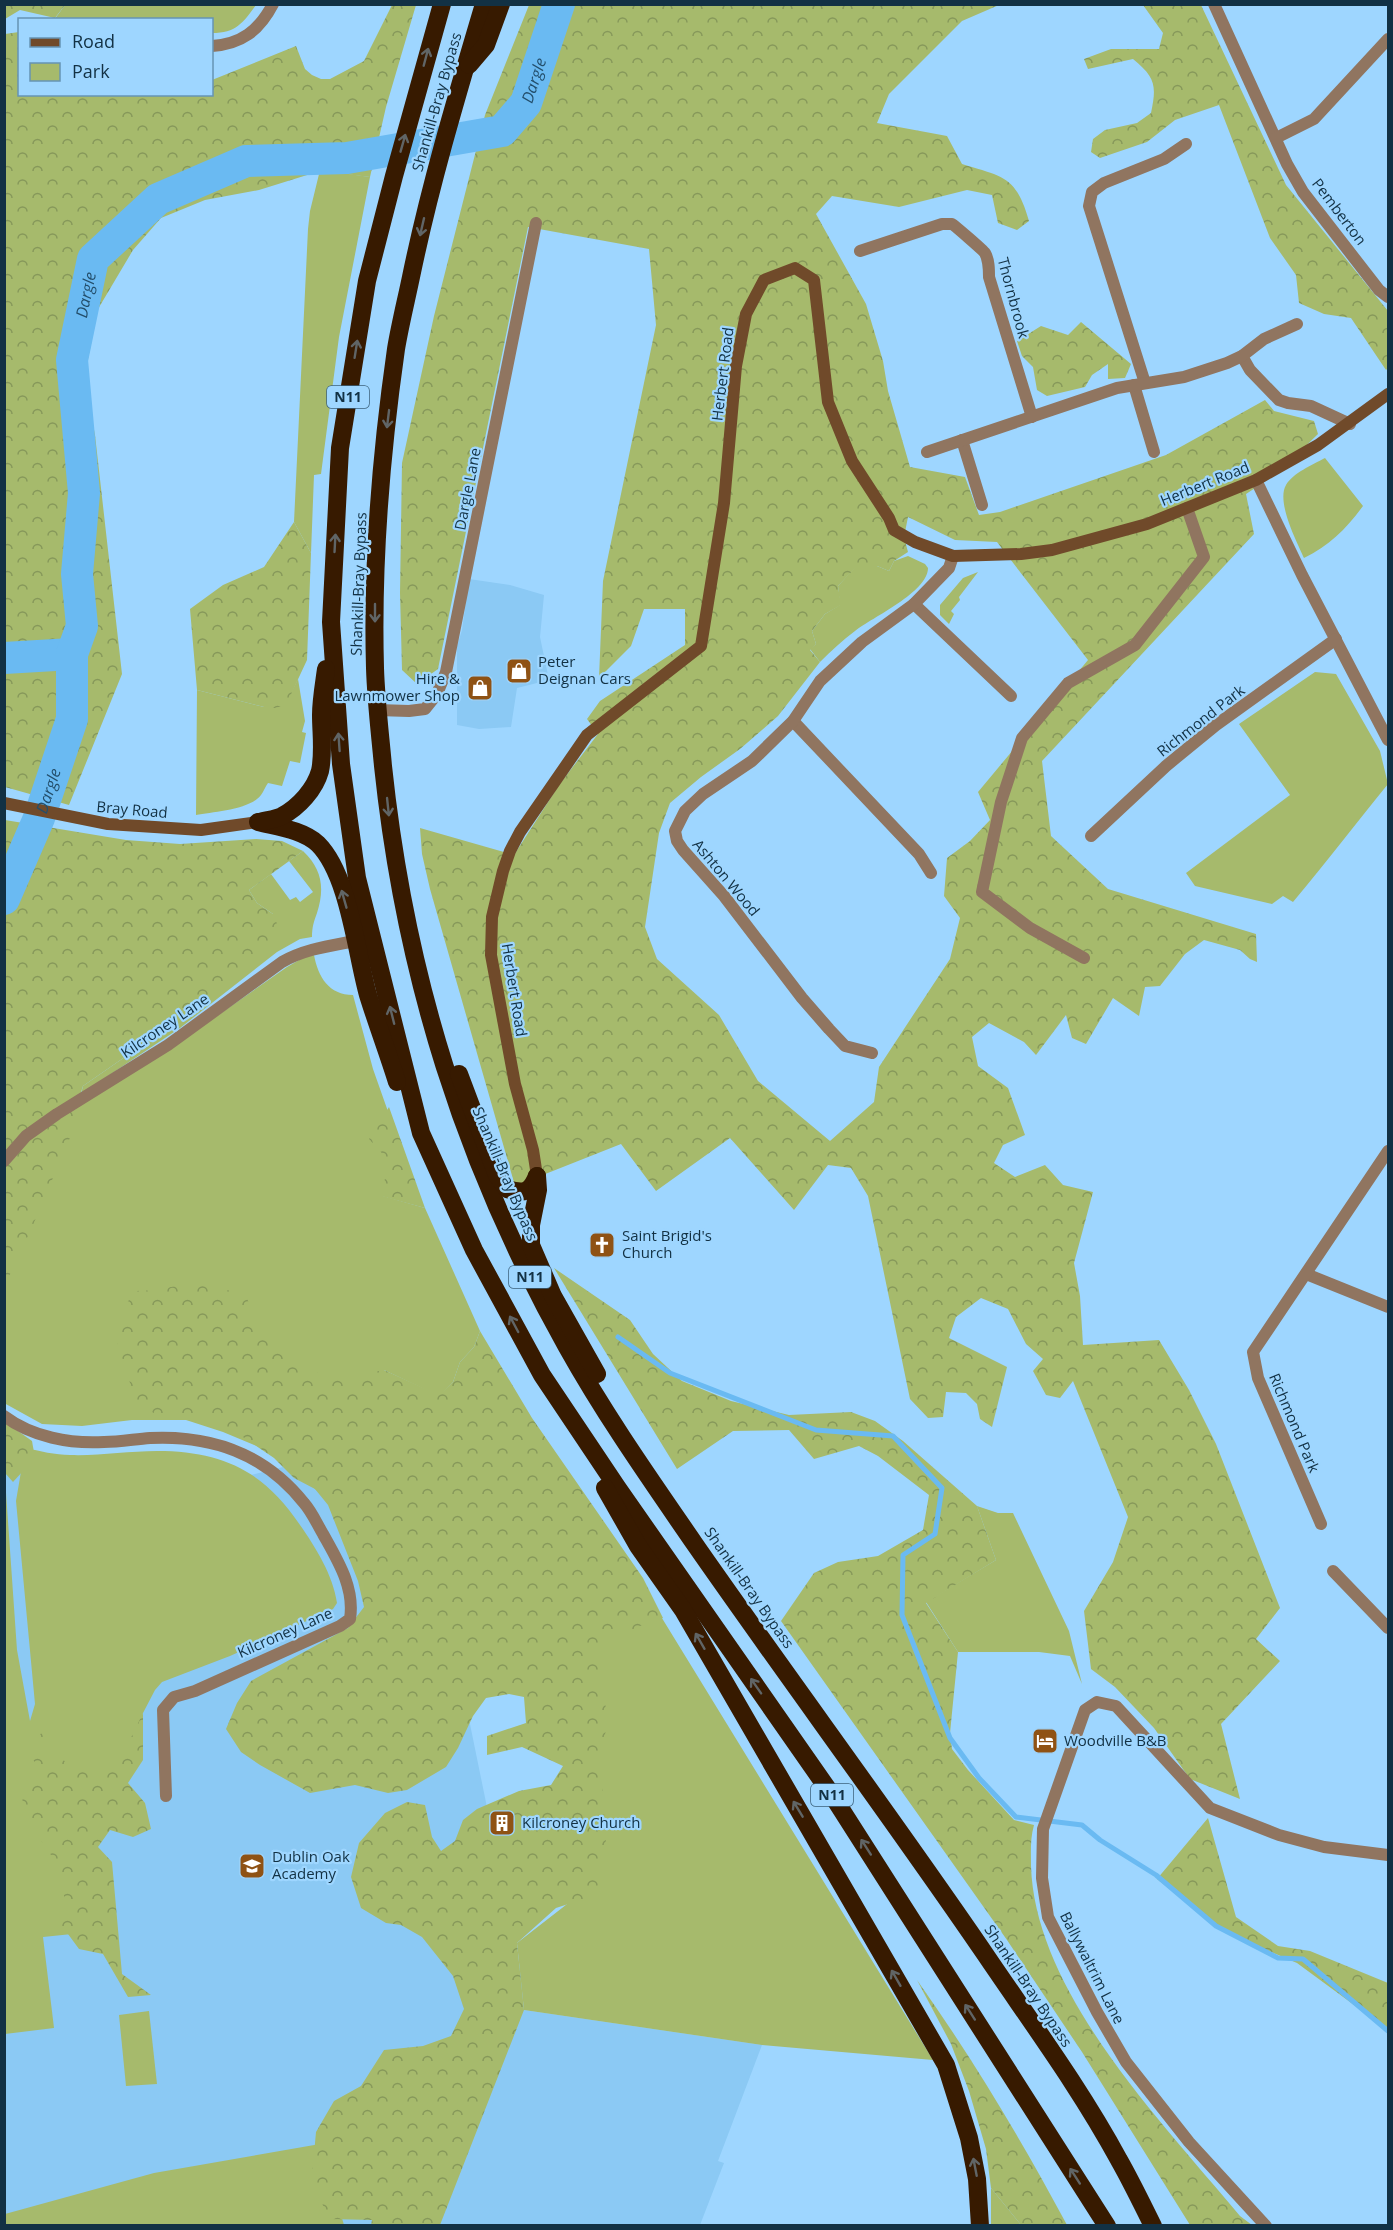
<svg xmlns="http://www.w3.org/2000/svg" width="1393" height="2230" viewBox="0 0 1393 2230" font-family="'Open Sans',sans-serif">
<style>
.built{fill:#8bc9f4}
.green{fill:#a6ba6c}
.forest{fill:url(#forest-crowns);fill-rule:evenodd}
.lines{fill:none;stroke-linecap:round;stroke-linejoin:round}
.stream{stroke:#6abaf2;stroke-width:5}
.river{stroke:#6abaf2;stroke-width:32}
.street{stroke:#907560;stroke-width:12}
.secondary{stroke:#704a2a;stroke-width:12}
.highway{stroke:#371a00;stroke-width:18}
.oneway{stroke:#606566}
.labels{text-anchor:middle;stroke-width:4.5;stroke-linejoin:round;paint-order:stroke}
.shield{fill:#9ed6ff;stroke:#3c627c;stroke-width:1.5}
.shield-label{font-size:14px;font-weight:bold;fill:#123144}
.street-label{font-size:15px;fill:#123144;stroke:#9ed6ff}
.poi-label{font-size:15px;fill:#123144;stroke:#9ed6ff;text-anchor:start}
.water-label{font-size:16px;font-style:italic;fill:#234e6b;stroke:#9ed6ff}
</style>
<defs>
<pattern id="forest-crowns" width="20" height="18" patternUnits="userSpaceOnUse" patternTransform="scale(1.5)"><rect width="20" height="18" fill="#a6ba6c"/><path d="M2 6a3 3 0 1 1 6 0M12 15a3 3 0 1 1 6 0" fill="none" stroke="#86985a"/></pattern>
</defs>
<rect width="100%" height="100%" fill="#9ed6ff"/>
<g class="built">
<polygon points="469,579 510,585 544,595 540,637 549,680 517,688 511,727 479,729 457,725 457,646 462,630"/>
<polygon points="411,1435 521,1974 524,2010 762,2045 718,2161 724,2163 700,2225 5,2225 5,1469 239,1478"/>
</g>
<g class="green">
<path d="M65 5H256C243 23 236 33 212 33V20H54Z"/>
<polygon points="320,170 370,177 339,337 321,474 314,475 311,553 294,522 308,229 310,211"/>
<path d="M1325 458 1363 506C1346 529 1330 545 1304 558 1297 542 1276 502 1286 485 1293 473 1312 465 1325 458Z"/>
<path d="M908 556 925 564 928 568C928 592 873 617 855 631 843 640 831 651 820 662L810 649 816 644 812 631 825 614 840 605 838 586 857 565 877 566 889 571 894 561Z"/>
<polygon points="978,572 959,597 960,600 951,611 954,614 949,624 940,615 940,605 963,578"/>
<path d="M1315 672 1336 674 1380 751 1388 784C1356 823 1326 863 1293 902L1283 896 1272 904 1195 886 1186 873 1290 795 1239 724Z"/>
<path d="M298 679 305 721 302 732 306 733 300 763 290 761 282 786 268 783C265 787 264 791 261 795 250 810 213 812 196 815L197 690 264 707C286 708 289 696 298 679Z"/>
<path d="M303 851C322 869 325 888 317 913 314 921 312 927 312 937L300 939 277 952 180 1028 81 1094 83 1086 158 1034 173 1016 206 1000 273 914 257 903 249 890 271 874 290 900 296 897 300 902 313 892 289 861Z"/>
<path d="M314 955C318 977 329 995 353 995L373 1069 397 1137 383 1196 425 1208 480 1331 474 1347 460 1362 453 1382 439 1396 384 1370 334 1506 276 1454 223 1432 186 1420H132L82 1426 42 1424 4 1403V1267L76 1108 194 1032 287 967 306 956Z"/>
<path d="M25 1448C40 1451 55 1455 70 1455 99 1456 128 1451 157 1451 222 1451 264 1471 300 1525 316 1548 333 1575 337 1603L333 1609 230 1656 162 1682 155 1690 143 1713 132 1751 91 1781 72 1934 43 1937 54 2028 5 2034 4 1464 17 1650 30 1721 35 1704 16 1501Z"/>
<polygon points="977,1506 998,1513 1013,1513 1069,1631 1082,1684 1070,1656 1039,1652 958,1652 926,1602 996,1560"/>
<polygon points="657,1610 933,2060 762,2045 524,2010 517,1943 580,1894 574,1642"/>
<polygon points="149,2011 157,2084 126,2086 119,2015"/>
<polygon points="320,2144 344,2225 5,2226 5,2214 154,2173"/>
<polygon points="991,2188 1021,2225 991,2226"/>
</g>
<g class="forest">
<polygon points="5,4 65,4 65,5 55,18 20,10 5,19"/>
<polygon points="392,5 416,5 386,107 370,177 320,171 259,190 205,200 161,218 133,250 98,309 84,379 95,435 122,674 69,805 5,787 5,34 19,32 20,94 212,94 212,80 296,46 305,69 312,75 321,79 330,79 364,61"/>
<path d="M529 5H999L962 21 889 94 877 123 947 136 962 164C1004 177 1016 176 1029 221L1017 230 998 223 992 195 967 190 899 207 832 196 816 214 866 304 883 361 888 391 910 467 965 477 979 515 1000 512 1166 455 1265 400 1274 411 1314 421 1318 434 1278 473 1246 494 1254 534 1042 761 1051 836 1108 889 1256 934 1257 962 1250 959 1240 950 1204 940 1185 954 1160 986 1145 987 1139 1016 1113 998 1086 1044 1072 1038 1066 1015 1036 1055 1024 1042 989 1023 972 1037 978 1066 1008 1088 1025 1135 1003 1145 994 1163 1015 1177 1045 1165 1063 1185 1093 1192 1074 1263 1080 1296 1083 1345 1159 1340 1189 1390 1216 1444 1280 1608 1256 1639 1280 1661 1221 1724 1240 1799 1190 1779 1154 1728 1115 1687 1091 1669 1084 1611 1113 1562 1128 1517 1073 1381 1060 1398 1046 1395 1033 1371 1043 1359 1026 1344 1008 1309 981 1298 956 1317 949 1338 1007 1367 992 1427 980 1419 977 1404 966 1393 946 1392 943 1417 928 1418 910 1399 868 1196 851 1168 828 1165 794 1210 730 1138 656 1191 621 1144 515 1186 430 889 422 854 420 828 514 855 559 785 598 734 587 719 600 701 685 645V609H644L631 646 599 678 603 581 656 325 649 249 528 227 438 669 417 684 402 670 400 593 402 463 434 316 485 115ZM908 517 955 540 997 542 1088 660 978 792 990 820 970 841 947 858 944 896 960 918 950 959 879 1067 874 1102 830 1141 758 1081 719 1015 657 959 645 927 659 833 670 803 701 777 740 749 778 716 820 662 810 650 816 644 812 631 825 614 841 605 838 586 857 566H877L889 571 894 561 908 552 904 537Z"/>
<path d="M1143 5H1201L1286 185 1388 311V368L1386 370 1351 318 1324 314 1299 303 1296 275 1270 238 1219 105 1175 120 1147 142 1100 158 1091 152 1093 139 1105 130 1137 123 1151 113C1157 85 1155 77 1133 59L1088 69 1084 59 1111 49H1159L1163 33Z"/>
<polygon points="1081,322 1131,364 1125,378 1108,379 1108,364 1092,375 1085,387 1047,396 1037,390 1033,367 1022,356 1017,341 1041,326 1068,335"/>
<polygon points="294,522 311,553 307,660 286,705 275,708 264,707 197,690 190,609 223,585 264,567"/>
<polygon points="5,820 126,840 180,844 256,839 282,841 303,851 249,890 257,903 273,914 280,931 270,946 206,1000 173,1016 158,1034 83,1086 76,1108 72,1133 30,1232 5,1285"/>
<polygon points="389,1107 425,1208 381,1196 389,1161 369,1139"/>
<path d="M554 1268 630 1320 653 1354 682 1381 731 1401 789 1415 851 1412 875 1421 903 1441 977 1506 996 1560 926 1603 958 1652 950 1733 952 1749 968 1770 1014 1820 1034 1825C1030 1839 1031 1852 1031 1866 1035 1993 1162 2122 1240 2216L1252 2225H1190L1082 2052 1007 1940 781 1621 814 1573 838 1562 878 1556 923 1530 929 1495 878 1456 859 1446 814 1459 789 1430 733 1431 677 1469Z"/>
<polygon points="199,1281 246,1296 262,1335 296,1356 319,1374 357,1375 384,1370 439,1395 453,1382 460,1362 474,1347 480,1331 532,1418 643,1578 663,1618 637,1627 602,1647 601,1678 608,1721 600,1757 606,1840 596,1895 556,1908 517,1943 524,2010 440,2225 371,2225 372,2220 328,2219 312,2176 316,2132 334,2101 361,2086 384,2050 423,2046 451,2036 464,2009 453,1976 422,1937 401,1925 386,1923 361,1908 351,1877 359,1843 385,1813 407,1802 425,1805 432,1837 441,1851 455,1841 463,1820 477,1809 519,1791 551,1785 563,1766 522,1747 487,1755 487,1736 526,1723 524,1697 509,1694 486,1698 473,1716 458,1748 446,1767 407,1790 388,1793 355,1785 310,1793 260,1765 241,1752 226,1729 237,1703 251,1681 348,1628 364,1607 358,1581 328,1505 315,1489 294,1478 274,1458 231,1429 199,1419 156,1415 137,1400 130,1383 115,1335 119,1313 136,1291 157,1290"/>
<polygon points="4,1421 32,1441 35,1458 13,1482 5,1473"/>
<polygon points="143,1713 143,1760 128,1783 145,1803 151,1829 133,1837 110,1830 98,1847 112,1862 122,1974 151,1995 128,1997 103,1954 79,1949 57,1919 65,1900 59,1873 50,1853 22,1814 23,1788 41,1777 25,1741 62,1724 43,1749 90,1775 124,1752"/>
<polygon points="1208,1818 1236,1917 1278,1946 1310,1951 1388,1983 1388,2030 1297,1963 1224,1932 1157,1879"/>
<path d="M917 1980C973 2059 1022 2141 1067 2225H1021L991 2188 986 2149 969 2091 951 2044Z"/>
</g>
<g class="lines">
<polyline class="stream" points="618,1337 670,1373 816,1430 893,1436 942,1488 935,1534 903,1555 902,1615 950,1738 979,1778 1016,1817 1082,1825 1100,1840 1156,1875 1216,1926 1278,1958 1303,1959 1388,2031"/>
<g class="river">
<polyline points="4,658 72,654"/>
<path id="s1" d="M4 899 39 818 72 719V654L82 626 77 574 84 493 72 360 93 259 158 199 246 161 347 158 502 131 526 103 559 4"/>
</g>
<g class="street">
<polyline points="1214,4 1287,164 1303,192 1379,290 1388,297"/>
<path d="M212 46C241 44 259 31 273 4"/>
<polyline points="1276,138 1314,119 1388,39"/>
<path d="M860 251 942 224C944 224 951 224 952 224 954 225 983 250 985 253 989 260 989 269 989 277L1032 417"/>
<polyline points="1242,356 1250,370 1279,400 1288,403 1311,406 1350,424"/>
<polyline points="1145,383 1089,206 1092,192 1104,183 1164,159 1186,144"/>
<polyline points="1134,385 1154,452"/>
<polyline points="962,440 982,505"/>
<polyline points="927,452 1117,388 1184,377 1227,363 1242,356 1264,339 1297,324"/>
<polyline points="1256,480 1302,575 1388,740"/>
<polyline points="914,604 1011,696"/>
<polyline points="377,710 409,711 425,709 437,694 446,672 536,223"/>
<polyline points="793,721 919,854 931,873"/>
<polyline points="1091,836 1166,766 1216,725 1336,639"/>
<polyline points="1084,958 1030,928 982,892 1001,802 1022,738 1068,683 1135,645 1204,557 1187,508"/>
<polyline points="872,1053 845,1046 829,1029 802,998 724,896 683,850 677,841 675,831 685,811 703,794 752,761 793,721 820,681 862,642 914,604 949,568 953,556"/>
<path d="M4 1161 26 1136 57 1114 168 1045 282 962C305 949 329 946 355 941"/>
<polyline points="1306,1274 1388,1307"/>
<path d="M4 1416C32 1437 70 1444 104 1442 120 1442 135 1439 150 1438 212 1435 264 1453 304 1503 312 1512 317 1524 323 1534 338 1561 355 1588 350 1619L340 1626 195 1691 174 1697 163 1710 166 1796"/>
<polyline points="1321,1524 1258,1378 1253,1352 1388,1151"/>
<polyline points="1333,1571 1388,1628"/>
<polyline points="1266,2226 1189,2142 1126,2062 1097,2012 1048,1917 1042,1878 1043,1829 1085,1710 1097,1702 1116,1706 1210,1808 1279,1835 1324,1847 1388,1855"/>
</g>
<g class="secondary">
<polyline points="4,803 108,824 201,830 258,822"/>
<polyline points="537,1176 533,1150 515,1084 491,955 492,917 503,871 510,851 520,832 587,735 701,646 724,503 736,366 746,314 764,280 795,268 814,280 828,402 852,461 889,518 894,530 915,542 953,556 1021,554 1052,550 1147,524 1256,480 1318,445 1388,394"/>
</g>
<g class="highway">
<polyline points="442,4 394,176 367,281 340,448 331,622 341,764 357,878 421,1133 474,1250 542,1375 617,1487 832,1795 1107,2226"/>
<path d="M484 4C457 95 430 185 411 277 406 301 400 325 396 349 381 454 372 562 375 668 376 701 380 733 383 766 405 975 464 1164 567 1347 605 1415 650 1479 694 1543 790 1681 890 1815 985 1954 1031 2022 1080 2088 1119 2160 1131 2181 1142 2204 1153 2226"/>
<polyline points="469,65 486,45 501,4"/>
<path d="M258 822C278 827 303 830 318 844 349 875 356 952 368 995 377 1024 388 1053 397 1082"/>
<path d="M260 822C267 820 276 819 282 816 299 807 315 789 320 771 324 753 321 733 321 715 321 700 324 684 326 669"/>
<path d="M459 1074 497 1175 507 1189C524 1194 530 1193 537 1176"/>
<polyline points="537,1176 538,1190 531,1225 531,1245 553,1296 597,1374"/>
<polyline points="605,1488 638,1546 683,1610 946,2065 969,2138 977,2179 980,2226"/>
</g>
</g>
<defs><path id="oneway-shaft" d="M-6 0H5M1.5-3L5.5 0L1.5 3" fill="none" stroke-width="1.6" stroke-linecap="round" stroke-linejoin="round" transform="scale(1.5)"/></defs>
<g class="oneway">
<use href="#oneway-shaft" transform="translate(426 57) rotate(-75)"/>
<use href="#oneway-shaft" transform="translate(403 143) rotate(-74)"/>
<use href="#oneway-shaft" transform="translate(422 227) rotate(103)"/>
<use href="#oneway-shaft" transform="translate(356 349) rotate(-81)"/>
<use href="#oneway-shaft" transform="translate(388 419) rotate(97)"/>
<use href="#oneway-shaft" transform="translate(335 543) rotate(-87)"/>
<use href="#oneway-shaft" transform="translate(375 613) rotate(90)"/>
<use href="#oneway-shaft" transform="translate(339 742) rotate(-94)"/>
<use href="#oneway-shaft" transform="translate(388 807) rotate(84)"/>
<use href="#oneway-shaft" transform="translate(344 899) rotate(-106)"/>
<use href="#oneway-shaft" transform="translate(392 1015) rotate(-104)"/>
<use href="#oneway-shaft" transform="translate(514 1324) rotate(-118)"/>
<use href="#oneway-shaft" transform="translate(700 1641) rotate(-120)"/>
<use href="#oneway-shaft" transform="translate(756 1686) rotate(-125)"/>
<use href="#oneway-shaft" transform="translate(798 1809) rotate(-121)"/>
<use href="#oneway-shaft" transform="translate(866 1847) rotate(-123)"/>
<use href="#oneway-shaft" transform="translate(896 1978) rotate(-120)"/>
<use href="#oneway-shaft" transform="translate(970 2012) rotate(-123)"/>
<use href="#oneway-shaft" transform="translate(975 2167) rotate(-101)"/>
<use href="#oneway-shaft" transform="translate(1075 2176) rotate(-123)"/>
</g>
<defs>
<g id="shop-square" transform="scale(1.35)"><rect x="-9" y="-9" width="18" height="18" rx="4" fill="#8f5214" stroke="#9ed6ff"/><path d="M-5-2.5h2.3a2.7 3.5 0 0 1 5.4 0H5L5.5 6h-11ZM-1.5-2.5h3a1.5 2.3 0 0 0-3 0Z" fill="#fff"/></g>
<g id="church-square" transform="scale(1.35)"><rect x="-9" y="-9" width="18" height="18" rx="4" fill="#8f5214" stroke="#9ed6ff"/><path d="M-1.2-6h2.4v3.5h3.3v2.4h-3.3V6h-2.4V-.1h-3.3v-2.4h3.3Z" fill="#fff"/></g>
<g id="hotel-square" transform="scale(1.35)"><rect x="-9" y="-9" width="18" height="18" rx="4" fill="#8f5214" stroke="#9ed6ff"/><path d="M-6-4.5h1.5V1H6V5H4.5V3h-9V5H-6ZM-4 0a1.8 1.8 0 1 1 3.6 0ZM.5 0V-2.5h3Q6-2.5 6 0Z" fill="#fff"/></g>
<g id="building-square" transform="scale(1.35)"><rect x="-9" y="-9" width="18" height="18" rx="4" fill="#8f5214" stroke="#9ed6ff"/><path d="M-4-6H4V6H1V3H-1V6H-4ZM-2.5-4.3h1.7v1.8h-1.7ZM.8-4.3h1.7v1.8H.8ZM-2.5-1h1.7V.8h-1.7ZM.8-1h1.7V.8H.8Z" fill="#fff"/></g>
<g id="school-square" transform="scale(1.35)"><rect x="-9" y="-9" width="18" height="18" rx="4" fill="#8f5214" stroke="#9ed6ff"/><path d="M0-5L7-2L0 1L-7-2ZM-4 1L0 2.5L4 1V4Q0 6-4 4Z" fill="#fff"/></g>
</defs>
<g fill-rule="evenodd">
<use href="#shop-square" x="519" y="671"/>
<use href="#shop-square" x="480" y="688"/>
<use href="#church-square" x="602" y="1245"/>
<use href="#hotel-square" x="1045" y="1741"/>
<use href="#building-square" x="502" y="1823"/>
<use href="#school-square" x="252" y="1866"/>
</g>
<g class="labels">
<g class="shield">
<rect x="327" y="386" width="42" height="22" rx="4.5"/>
<rect x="509" y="1266" width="42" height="22" rx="4.5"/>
<rect x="811" y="1784" width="42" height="22" rx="4.5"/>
</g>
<g class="shield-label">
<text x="348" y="402">N11</text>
<text x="530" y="1282">N11</text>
<text x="832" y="1800">N11</text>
</g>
<g class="street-label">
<text transform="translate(437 102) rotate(-74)" y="5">Shankill-Bray Bypass</text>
<text transform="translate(1339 212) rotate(53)" y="5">Pemberton</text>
<text transform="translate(1013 298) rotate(75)" y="5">Thornbrook</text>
<text transform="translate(723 374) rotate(-83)" y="5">Herbert Road</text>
<text transform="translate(1205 484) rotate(-22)" y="5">Herbert Road</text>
<text transform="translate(468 489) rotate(-79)" y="5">Dargle Lane</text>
<text transform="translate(359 584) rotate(-88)" y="5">Shankill-Bray Bypass</text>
<text transform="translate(1201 721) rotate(-38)" y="5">Richmond Park</text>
<text transform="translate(132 810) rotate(5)" y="5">Bray Road</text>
<text transform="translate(726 878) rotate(50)" y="5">Ashton Wood</text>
<text transform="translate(514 990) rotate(81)" y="5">Herbert Road</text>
<text transform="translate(165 1026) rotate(-34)" y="5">Kilcroney Lane</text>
<text transform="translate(505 1174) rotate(67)" y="5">Shankill-Bray Bypass</text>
<text transform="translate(1294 1423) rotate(67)" y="5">Richmond Park</text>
<text transform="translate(749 1588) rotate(55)" y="5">Shankill-Bray Bypass</text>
<text transform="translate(285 1633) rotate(-24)" y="5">Kilcroney Lane</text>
<text transform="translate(1092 1968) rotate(63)" y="5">Ballywaltrim Lane</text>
<text transform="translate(1028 1986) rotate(56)" y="5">Shankill-Bray Bypass</text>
</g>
<g class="poi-label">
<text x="538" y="667">Peter<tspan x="538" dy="17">Deignan Cars</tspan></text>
<text x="460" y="684" text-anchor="end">Hire &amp;<tspan x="460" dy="17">Lawnmower Shop</tspan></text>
<text x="622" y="1241">Saint Brigid's<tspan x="622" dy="17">Church</tspan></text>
<text x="1064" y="1746">Woodville B&amp;B</text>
<text x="522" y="1828">Kilcroney Church</text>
<text x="272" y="1862">Dublin Oak<tspan x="272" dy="17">Academy</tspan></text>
</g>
<g class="water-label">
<text dy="6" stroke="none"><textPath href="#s1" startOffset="1161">Dargle</textPath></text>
<text dy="6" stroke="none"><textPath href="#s1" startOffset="621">Dargle</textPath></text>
<text dy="6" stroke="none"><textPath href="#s1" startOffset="117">Dargle</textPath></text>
</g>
</g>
<rect width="1393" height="2230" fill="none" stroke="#123144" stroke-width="12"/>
<rect x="18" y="18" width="195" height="78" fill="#9ed6ff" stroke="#6694b4" stroke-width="1.5"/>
<rect x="30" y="38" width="30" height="9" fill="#704a2a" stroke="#6694b4" stroke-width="1.5"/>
<text x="72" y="48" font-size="18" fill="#123144">Road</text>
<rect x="30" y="63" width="30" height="18" fill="#a6ba6c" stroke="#6694b4" stroke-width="1.5"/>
<text x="72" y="78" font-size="18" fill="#123144">Park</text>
</svg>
